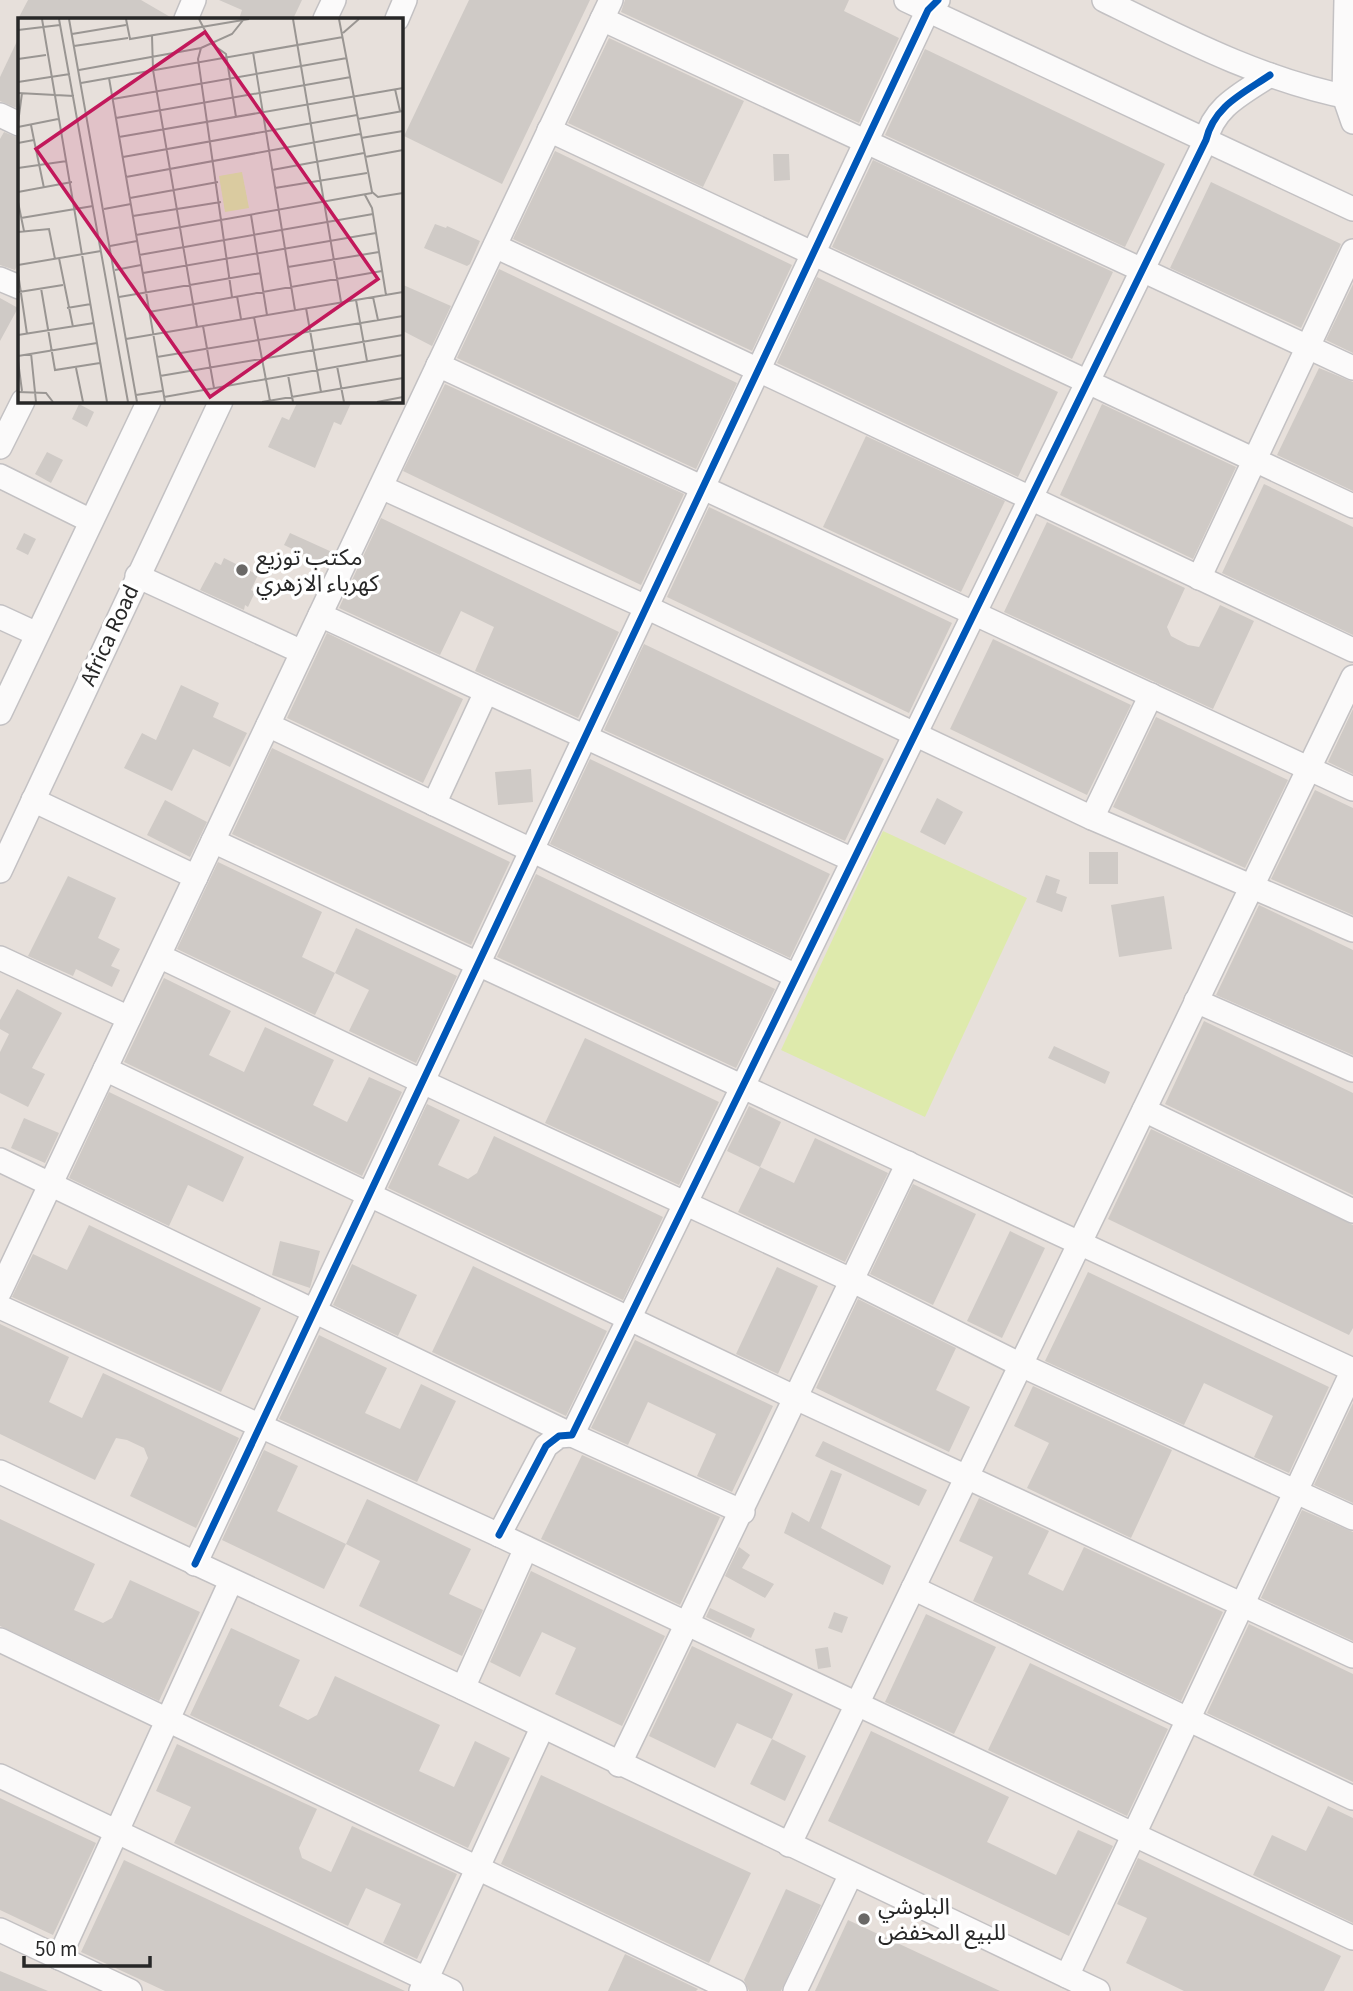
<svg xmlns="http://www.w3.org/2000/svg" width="1353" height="1991" viewBox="0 0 1353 1991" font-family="'Source Sans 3','Noto Sans Arabic',sans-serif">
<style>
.pitch{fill:#deeaac}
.building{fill:#cfcac6}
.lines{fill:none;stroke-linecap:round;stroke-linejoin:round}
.minor-casing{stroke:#c3c1c3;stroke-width:26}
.minor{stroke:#fbfafa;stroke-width:23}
.cycleway-casing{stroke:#fff;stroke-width:11}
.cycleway{stroke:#0057b8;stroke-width:7}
.poi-dot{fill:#6a6866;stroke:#fff;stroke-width:2.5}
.labels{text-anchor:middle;stroke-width:7;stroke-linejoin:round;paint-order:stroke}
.poi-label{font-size:23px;fill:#272727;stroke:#fff;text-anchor:start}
.street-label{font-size:23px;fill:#272727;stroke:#fff}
.inset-road{fill:none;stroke:#9a9693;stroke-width:2}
.view{fill:#c2185b;fill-opacity:0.15;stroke:#c2185b;stroke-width:3.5}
.inset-edge{fill:none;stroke:#272727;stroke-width:3.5}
</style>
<rect width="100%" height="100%" fill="#e7e0db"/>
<polygon class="pitch" points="883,831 1027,898 925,1117 781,1050"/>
<g class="building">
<polygon points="28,0 141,0 172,18 18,19"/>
<polygon points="219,0 302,0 293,19 239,19 242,10"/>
<polygon points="469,0 590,0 502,184 404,136"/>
<polygon points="625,0 849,0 844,11 899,38 859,123 621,12"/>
<polygon points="19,37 19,109 0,101 0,77"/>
<polygon points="609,38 744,101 703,187 568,123"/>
<polygon points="925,49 1165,164 1125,247 885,135"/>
<polygon points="4,132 19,138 19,262 15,270 0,265 0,139"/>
<polygon points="555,151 792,265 752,351 513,239"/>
<polygon points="773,154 789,154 790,180 774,181"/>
<polygon points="873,160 1113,272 1072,359 832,247"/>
<polygon points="1211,182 1341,244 1301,328 1170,268"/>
<polygon points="435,224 446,228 447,226 480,241 470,264 467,266 424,248"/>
<polygon points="499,269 737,383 696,469 457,358"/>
<polygon points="817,277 1058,392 1018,477 777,363"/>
<polygon points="401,284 451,306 432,346 401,330"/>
<polygon points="1353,284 1353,353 1326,340"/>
<polygon points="0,294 0,298 18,308 0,341"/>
<polygon points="1319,368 1353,382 1353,491 1277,455"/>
<polygon points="445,384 684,494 641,585 403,471"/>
<polygon points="298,401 352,401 341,425 334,422 315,468 268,447 282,417 289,420"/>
<polygon points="79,404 94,412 87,427 72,419"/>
<polygon points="1102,404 1236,467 1193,559 1060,495"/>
<polygon points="866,436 1005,501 961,592 823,527"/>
<polygon points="47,452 63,460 51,483 35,474"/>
<polygon points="1264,484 1353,527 1353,635 1222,573"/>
<polygon points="709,507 952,623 909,713 667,597"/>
<polygon points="381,518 619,632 578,718 475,671 494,627 461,611 440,655 339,608"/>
<polygon points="1047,522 1185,588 1167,627 1171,636 1188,645 1199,647 1220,605 1254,621 1213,709 1004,612"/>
<polygon points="24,533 36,539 28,555 16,549"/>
<polygon points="290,533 332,552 326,565 284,545"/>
<polygon points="224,558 258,575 251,590 255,592 248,607 245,605 244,610 200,590 215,562 221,565"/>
<polygon points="327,633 463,699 423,783 287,718"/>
<polygon points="993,639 1131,705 1087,795 950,729"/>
<polygon points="644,644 884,759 845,841 604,730"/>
<polygon points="181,685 219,703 213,717 247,733 230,767 193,749 172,791 124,768 142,733 156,740"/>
<polygon points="1353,709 1353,774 1328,762"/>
<polygon points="1156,717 1288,780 1245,868 1113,807"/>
<polygon points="272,748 510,862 471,945 232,834"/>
<polygon points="590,759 830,874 790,958 550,844"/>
<polygon points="531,769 533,802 498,805 495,772"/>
<polygon points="1315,790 1353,808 1353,915 1271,879"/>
<polygon points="937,798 963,812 945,845 920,832"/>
<polygon points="165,800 207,822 190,857 147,835"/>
<rect x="1089" y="852" width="29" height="32"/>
<polygon points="218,862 322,912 302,957 335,973 315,1015 177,949"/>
<polygon points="536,874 775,989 736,1068 497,957"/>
<polygon points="1046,875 1060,880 1056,893 1067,897 1062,912 1036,902"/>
<polygon points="68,876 116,898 98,938 120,949 111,966 120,970 112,987 76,969 73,976 28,956"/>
<polygon points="1164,896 1172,949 1119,957 1111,905"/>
<polygon points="1259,905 1353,950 1353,1055 1216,995"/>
<polygon points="356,928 457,976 416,1063 349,1031 369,990 335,973"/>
<polygon points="164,978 231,1011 209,1055 244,1072 265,1027 334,1060 313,1105 347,1122 369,1077 402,1092 362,1176 124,1062"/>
<polygon points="17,989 62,1013 32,1068 45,1074 28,1107 0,1093 0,1052 9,1034 0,1029 0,1020"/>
<polygon points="1204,1021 1353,1093 1353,1195 1165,1104"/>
<polygon points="585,1038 719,1102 679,1185 545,1123"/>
<polygon points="1054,1046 1110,1072 1105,1084 1048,1058"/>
<polygon points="109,1092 244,1157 223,1202 188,1185 169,1226 69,1178"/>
<polygon points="427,1104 460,1120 438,1165 468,1179 477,1173 494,1136 663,1217 623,1300 388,1188"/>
<polygon points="749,1106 781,1122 760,1167 727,1151"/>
<polygon points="24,1118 59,1133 45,1163 11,1148"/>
<polygon points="1151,1129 1353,1225 1353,1328 1349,1335 1108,1219"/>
<polygon points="815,1138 888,1173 845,1262 738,1212 760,1167 794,1183"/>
<polygon points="913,1184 976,1214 933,1305 870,1274"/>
<polygon points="89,1225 261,1308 221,1392 12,1297 33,1254 67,1270"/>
<polygon points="1010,1231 1045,1248 1002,1338 967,1321"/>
<polygon points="280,1241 320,1251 310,1288 272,1275"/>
<polygon points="352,1264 417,1295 398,1336 333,1305"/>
<polygon points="473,1266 607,1331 566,1416 432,1352"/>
<polygon points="777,1267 818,1286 778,1374 736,1354"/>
<polygon points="1088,1272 1329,1387 1289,1473 1254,1457 1273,1416 1204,1383 1184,1425 1045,1361"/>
<polygon points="858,1299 956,1348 936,1390 970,1407 949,1452 816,1388"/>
<polygon points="0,1324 69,1357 49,1402 82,1418 103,1373 239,1438 196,1528 130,1496 148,1458 144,1448 127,1440 116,1438 95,1480 0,1434"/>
<polygon points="319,1335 387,1368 365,1413 400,1429 421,1384 456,1401 417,1482 279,1419"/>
<polygon points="635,1340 773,1406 732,1492 697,1476 716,1434 648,1402 628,1445 591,1428"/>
<polygon points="1033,1386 1172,1450 1131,1538 1027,1488 1049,1443 1014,1426"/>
<polygon points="1353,1403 1353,1503 1314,1485"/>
<polygon points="823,1441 927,1490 919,1506 815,1456"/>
<polygon points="264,1450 298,1466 277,1511 346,1544 324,1589 222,1540"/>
<polygon points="582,1455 720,1517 680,1605 541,1539"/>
<polygon points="831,1470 842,1474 821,1528 891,1566 883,1585 784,1533 792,1512 809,1522"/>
<polygon points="979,1498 1049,1531 1028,1574 1063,1591 1084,1547 1223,1612 1181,1701 973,1601 993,1557 959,1541"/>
<polygon points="367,1499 471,1549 449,1594 483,1610 462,1656 359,1606 380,1561 346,1544"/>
<polygon points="1302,1510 1353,1532 1353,1641 1261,1598"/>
<polygon points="0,1519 95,1564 74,1610 103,1623 112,1618 130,1580 200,1612 159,1701 0,1626"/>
<polygon points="739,1547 750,1555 742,1568 774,1584 765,1598 725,1576"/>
<polygon points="531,1571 665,1636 622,1726 555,1694 576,1648 542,1632 520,1677 490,1662"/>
<polygon points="710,1608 755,1629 751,1638 706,1617"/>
<polygon points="834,1612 848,1617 842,1633 828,1628"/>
<polygon points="926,1614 996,1647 954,1734 885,1702"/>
<polygon points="1249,1624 1353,1674 1353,1782 1207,1713"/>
<polygon points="231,1628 300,1660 279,1706 308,1720 317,1715 335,1676 440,1725 419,1771 454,1787 475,1741 510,1758 468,1848 190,1715"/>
<polygon points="692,1646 793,1694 772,1739 737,1723 715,1768 649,1736"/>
<polygon points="828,1647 831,1667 818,1669 815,1649"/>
<polygon points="1030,1663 1168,1729 1127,1816 988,1750"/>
<polygon points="871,1731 1009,1797 987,1842 1056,1875 1078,1830 1113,1846 1069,1936 828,1821"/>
<polygon points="772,1739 806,1756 785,1801 750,1784"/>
<polygon points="177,1744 317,1809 299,1848 302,1858 331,1872 352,1826 457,1874 417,1959 383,1943 401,1904 366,1888 348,1926 174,1843 191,1807 156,1791"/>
<polygon points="541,1775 751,1873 709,1963 501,1864"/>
<polygon points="0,1798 96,1843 53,1935 0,1910"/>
<polygon points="1328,1806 1353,1818 1353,1923 1253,1875 1272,1835 1306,1851"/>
<polygon points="1138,1858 1341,1956 1324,1991 1184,1991 1126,1963 1147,1918 1117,1904"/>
<polygon points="124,1860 333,1958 405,1991 165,1991 81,1952"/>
<polygon points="786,1889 821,1905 781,1991 749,1991 744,1980"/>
<polygon points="848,1920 953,1969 1000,1991 815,1991"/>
<polygon points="625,1954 698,1989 696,1991 608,1991"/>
<polygon points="0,1971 48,1991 0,1991"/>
</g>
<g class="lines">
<g class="minor-casing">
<g id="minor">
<polyline points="906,0 1353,209"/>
<path d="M1104 0C1185 40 1264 81 1353 98"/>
<polyline points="1346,0 1344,96 1353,122"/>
<polyline points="186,19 194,0"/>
<polyline points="325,19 334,0"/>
<polyline points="397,19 405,0"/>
<polyline points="602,19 1353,368"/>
<polyline points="0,115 19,124"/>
<polyline points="549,130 1353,506"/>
<polyline points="495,246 1353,650"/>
<polyline points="0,279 19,287"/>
<polyline points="438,365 1353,789"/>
<polyline points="0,447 23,401"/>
<polyline points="0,476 91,521"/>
<polyline points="381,487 646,607 1092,818 1353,930"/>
<polyline points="137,576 302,652"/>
<polyline points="1199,578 1353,251"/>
<polyline points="320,615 853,860"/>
<polyline points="0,617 37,634"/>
<polyline points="0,713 149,401"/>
<polyline points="268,725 796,976"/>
<polyline points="33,800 196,877"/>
<polyline points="434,804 486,692"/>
<polyline points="1092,818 1151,695"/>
<polyline points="213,841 1353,1370"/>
<polyline points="0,871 221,401"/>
<polyline points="159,956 423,1082 851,1280 1021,1365 1353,1518"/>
<polyline points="0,958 129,1018"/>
<polyline points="1196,1001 1353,1070"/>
<polyline points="105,1069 796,1398 1353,1656"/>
<polyline points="1144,1110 1353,1211"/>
<polyline points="0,1160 572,1435 743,1512"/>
<polyline points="0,1291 611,0"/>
<polyline points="0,1307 499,1535 1353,1938"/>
<polyline points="0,1472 463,1688 1098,1991"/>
<path d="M499 1535 546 1446 559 1436 572 1435 1206 140C1214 106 1242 94 1270 75"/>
<polyline points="195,1564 928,10 938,0"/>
<polyline points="913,1588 1353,1798"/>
<polyline points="0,1640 735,1991"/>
<polyline points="463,1688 526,1548"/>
<polyline points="619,1765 908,1163"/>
<polyline points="0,1776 451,1991"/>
<polyline points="789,1845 1353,677"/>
<polyline points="0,1930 130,1991"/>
<polyline points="59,1958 231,1581"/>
<polyline points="1067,1976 1353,1370"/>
<polyline points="421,1991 542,1728"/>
<polyline points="795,1991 851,1874"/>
</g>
</g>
<use href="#minor" class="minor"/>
<g class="cycleway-casing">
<g id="cycleway">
<path d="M499 1535 546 1446 559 1436 572 1435 1206 140C1214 106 1242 94 1270 75"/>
<polyline points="195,1564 928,10 938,0"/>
</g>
</g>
<use href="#cycleway" class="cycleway"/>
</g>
<g class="poi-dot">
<circle cx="242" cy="570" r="7"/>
<circle cx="864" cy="1919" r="7"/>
</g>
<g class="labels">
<g class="poi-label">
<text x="256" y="565">مكتب توزيع<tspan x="256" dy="26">كهرباء الازهري</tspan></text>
<text x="878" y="1914">البلوشي<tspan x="878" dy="26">للبيع المخفض</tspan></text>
</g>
<g class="street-label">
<text transform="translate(109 635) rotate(-65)" y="8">Africa Road</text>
</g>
</g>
<g transform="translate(18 18)">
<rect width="385" height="385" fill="#e7e0db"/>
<path d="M224 154 231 190 207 194 201 158Z" fill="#deeaac"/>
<path class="inset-road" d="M24 1 89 384M41 1 110 384M51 1 119 384M108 1 112 21 231 1M181 1 194 26 208 36 218 99M275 1 323 284M321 1 354 174 360 179 385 175M0 12 42 7M325 15 341 1M54 16 108 7M134 18 135 52 179 309M56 28 110 20M183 30 180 41 214 279M235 34 277 292M0 41 28 37M61 52 183 30 214 16 226 1M91 60 147 384M0 64 52 56M63 65 325 19M377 71 382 93M0 75 56 78M95 81 329 40M98 100 333 59M340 101 385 93M0 105 4 75M0 109 40 101M101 119 385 70M343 120 385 113M16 122 26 170M0 125 16 122 13 107M105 139 339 97M347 139 385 132M0 150 49 143M254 152 346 135M108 159 342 116M257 170 349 155M0 174 54 164M347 177 354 190 368 277M112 180 200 164M0 184 6 213M86 191 113 186M233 197 249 297M115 198 203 184M3 200 75 188M0 214 31 211 37 241M118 217 354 175M92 228 119 223M121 237 355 196M41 240 55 309M0 247 83 233M270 249 361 234M97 252 123 247M0 255 9 316M125 255 358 215M23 270 37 352 82 345M1 274 45 267M219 278 223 301M101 279 243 255M355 279 360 302M338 282 349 343M49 290 73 286M288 290 303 374M131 294 364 253M236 299 252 383M185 308 196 370M0 317 76 305M108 321 385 274M13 335 18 384M0 338 79 325M139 339 385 298M0 343 4 373M319 348 326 384M58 350 65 384M270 357 275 384M142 358 385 317M0 374 28 375 35 384M118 377 144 373M146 379 385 337M244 384 385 360M359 384 385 379"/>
<path class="view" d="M187 14 360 261 192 379 18 131Z"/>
<rect width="385" height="385" class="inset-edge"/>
</g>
<path d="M24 1956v10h126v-10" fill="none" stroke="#272727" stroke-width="3.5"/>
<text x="35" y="1956" font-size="21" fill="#272727" stroke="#ffffff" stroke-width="5" paint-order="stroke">50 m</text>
</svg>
